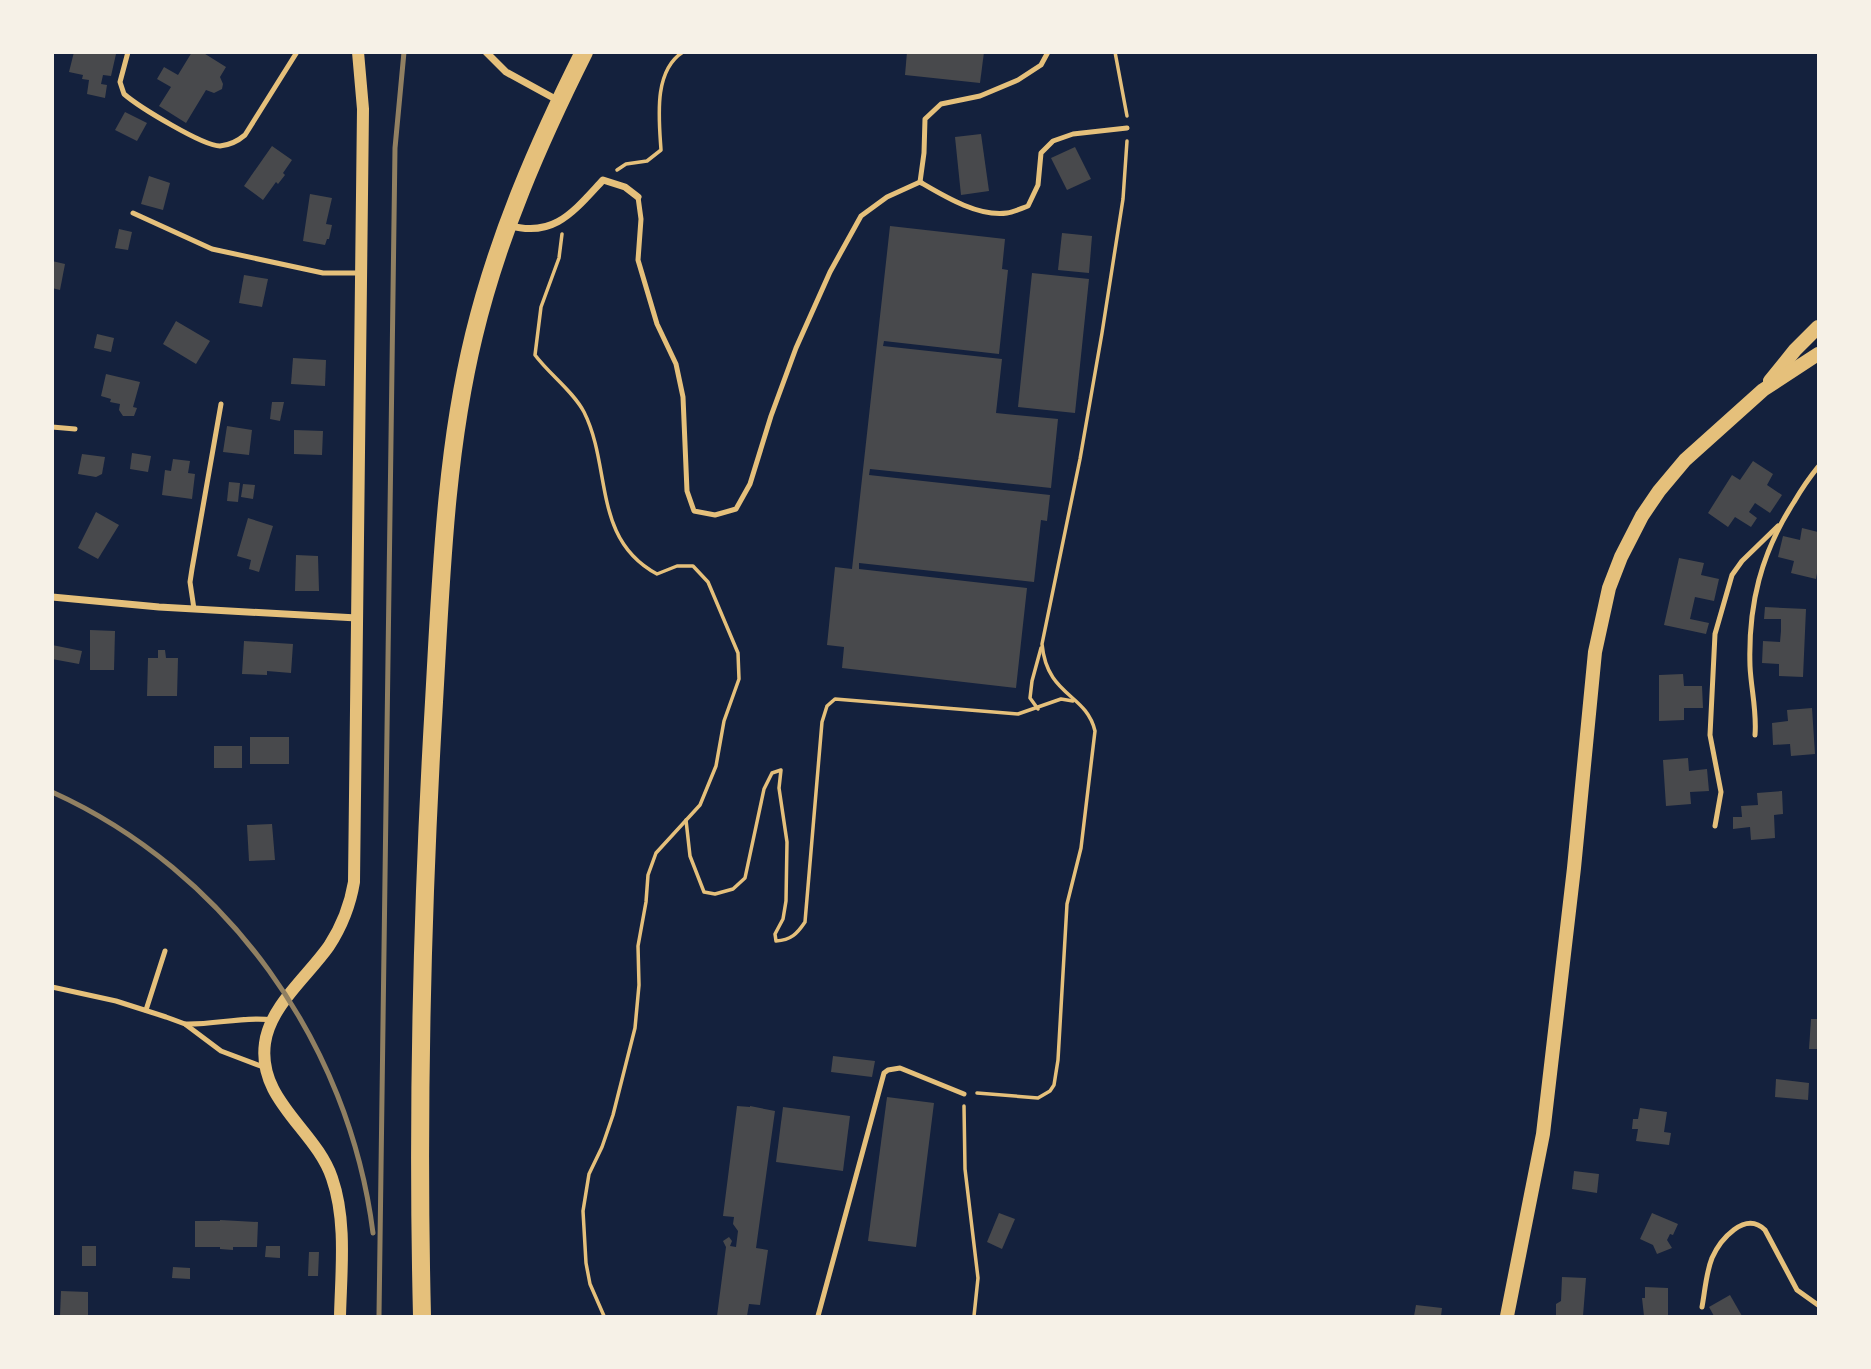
<svg xmlns="http://www.w3.org/2000/svg" width="1871" height="1369" viewBox="0 0 1871 1369" font-family="Barlow,sans-serif">
<style>
.building{fill:#48494c}
.lines{fill:none;stroke-linecap:round;stroke-linejoin:round}
.path{stroke:#e5c07b;stroke-width:3.5}
.service{stroke:#e5c07b;stroke-width:5}
.minor{stroke:#e5c07b;stroke-width:7}
.tertiary{stroke:#e5c07b;stroke-width:12}
.secondary{stroke:#e5c07b;stroke-width:14}
.primary{stroke:#e5c07b;stroke-width:18}
.rail{stroke:#918062;stroke-width:5}
</style>
<rect width="100%" height="100%" fill="#14213d"/>
<g class="building">
<polygon points="74,52 116,54 111,76 103,75 101,84 107,85 105,98 87,94 89,80 82,79 83,75 69,72"/>
<polygon points="192,52 202,52 226,67 220,77 223,84 222,89 214,93 206,90 186,123 159,106 171,87 157,79 164,67 178,75"/>
<polygon points="907,52 984,52 980,83 905,75"/>
<polygon points="125,112 147,123 137,141 115,130"/>
<polygon points="981,134 989,191 961,195 955,137"/>
<polygon points="272,146 292,160 283,173 285,175 278,184 276,182 263,200 244,186"/>
<polygon points="1075,147 1091,179 1067,190 1051,158"/>
<polygon points="149,176 170,183 163,210 141,204"/>
<polygon points="310,194 332,198 326,224 332,225 329,239 327,239 325,245 303,241"/>
<polygon points="890,226 1005,239 1002,269 1008,270 999,354 884,341 883,346 1002,359 996,413 1058,419 1051,488 870,469 869,475 1050,495 1047,521 1041,520 1034,582 859,563 859,569 1027,588 1016,688 842,668 844,647 827,645 835,567 852,569"/>
<polygon points="119,229 132,232 128,250 115,248"/>
<polygon points="1062,233 1092,236 1089,273 1058,270"/>
<polygon points="52,261 65,264 60,290 52,288"/>
<polygon points="1032,273 1089,279 1075,413 1018,407"/>
<polygon points="244,275 268,279 262,307 239,303"/>
<polygon points="176,321 210,341 196,364 163,344"/>
<polygon points="97,334 114,338 111,352 94,348"/>
<polygon points="293,358 326,360 325,386 291,384"/>
<polygon points="106,374 140,382 133,407 137,408 134,416 123,416 119,410 120,404 110,402 111,399 101,396"/>
<polygon points="272,402 284,402 280,421 270,419"/>
<polygon points="227,426 252,430 249,455 223,452"/>
<polygon points="294,430 323,431 322,455 294,454"/>
<polygon points="132,453 151,456 148,472 130,469"/>
<polygon points="82,454 105,457 102,474 96,477 78,474"/>
<polygon points="173,459 190,461 188,473 195,474 192,499 162,495 165,470 171,471"/>
<polygon points="1753,461 1773,474 1767,485 1782,495 1770,513 1755,503 1749,512 1757,518 1751,527 1735,517 1728,527 1708,513 1732,475 1740,480"/>
<polygon points="229,482 240,483 238,502 227,501"/>
<polygon points="243,484 255,485 253,499 241,497"/>
<polygon points="96,512 119,525 98,559 78,548"/>
<polygon points="248,518 273,526 259,572 249,569 251,560 237,556"/>
<polygon points="1802,528 1818,532 1818,567 1816,579 1791,573 1794,561 1778,557 1783,536 1800,540"/>
<polygon points="296,555 318,556 319,591 295,591"/>
<polygon points="1679,558 1704,563 1701,575 1719,579 1714,601 1695,597 1690,619 1709,623 1706,634 1664,625"/>
<polygon points="1765,607 1806,609 1803,677 1779,676 1779,664 1762,663 1763,641 1780,642 1781,631 1781,619 1764,619"/>
<polygon points="90,630 115,631 114,670 90,670"/>
<polygon points="244,641 293,644 291,673 267,671 267,675 242,674"/>
<polygon points="52,645 82,651 79,664 52,659"/>
<polygon points="158,650 165,650 166,658 178,658 177,696 147,696 148,658 158,658"/>
<polygon points="1683,674 1684,686 1702,686 1703,708 1684,708 1684,720 1659,721 1659,675"/>
<polygon points="1812,708 1815,754 1791,756 1790,744 1773,745 1772,723 1788,721 1787,710"/>
<rect x="250" y="737" width="39" height="27"/>
<rect x="214" y="746" width="28" height="22"/>
<polygon points="1688,758 1689,771 1707,769 1709,791 1690,792 1691,804 1666,806 1663,760"/>
<polygon points="1782,791 1783,814 1774,815 1775,838 1751,840 1750,827 1733,829 1733,817 1742,817 1741,806 1758,805 1757,793"/>
<polygon points="272,824 275,860 249,861 247,825"/>
<polygon points="1811,1019 1818,1019 1818,1049 1809,1049"/>
<polygon points="833,1056 875,1061 872,1077 831,1072"/>
<polygon points="1776,1079 1809,1083 1808,1100 1775,1097"/>
<polygon points="887,1097 934,1103 916,1247 868,1241"/>
<polygon points="737,1106 750,1107 750,1106 775,1111 756,1248 768,1250 760,1305 749,1304 747,1316 717,1316 726,1247 723,1241 729,1237 732,1241 730,1246 736,1247 738,1231 733,1224 734,1217 723,1216"/>
<polygon points="783,1107 850,1116 843,1171 776,1162"/>
<polygon points="1640,1108 1667,1112 1664,1132 1671,1133 1669,1145 1636,1141 1638,1129 1632,1129 1633,1119 1638,1119"/>
<polygon points="1574,1171 1599,1174 1597,1193 1572,1189"/>
<polygon points="999,1213 1015,1219 1002,1249 987,1242"/>
<polygon points="1652,1213 1678,1224 1673,1235 1670,1234 1667,1240 1672,1248 1657,1254 1653,1245 1640,1239"/>
<polygon points="220,1220 258,1222 257,1247 233,1247 233,1250 220,1249 220,1247 195,1247 195,1221 220,1221"/>
<rect x="82" y="1246" width="14" height="20"/>
<polygon points="266,1246 280,1246 280,1258 265,1257"/>
<polygon points="309,1252 319,1252 318,1276 308,1276"/>
<polygon points="173,1267 190,1268 190,1279 172,1278"/>
<polygon points="1562,1277 1586,1278 1583,1316 1556,1316 1556,1304 1561,1301"/>
<polygon points="1645,1287 1668,1288 1668,1316 1644,1316 1642,1298 1645,1298"/>
<polygon points="61,1291 88,1292 88,1316 60,1316"/>
<polygon points="1730,1295 1742,1316 1714,1316 1709,1307"/>
<polygon points="1416,1305 1442,1308 1441,1316 1414,1316"/>
</g>
<g class="lines">
<g class="path">
<polyline points="1115,52 1127,116"/>
<path d="M617 170 626 164 647 161 661 150C659 119 653 71 683 52"/>
<path d="M562 234 559 258 541 307 535 355C549 374 573 391 584 412 612 468 592 539 657 574L677 566H693L708 582 738 653 739 679 724 721 716 766 700 805 656 853 648 875 646 902 638 946 639 985 635 1028 613 1115 602 1147 589 1174 583 1211 586 1263 590 1284 604 1316"/>
<polyline points="1038,709 1030,698 1032,681 1041,648"/>
<path d="M686 820 690 856 704 892 715 894 733 889 745 878 764 789 772 773 781 770 779 788 787 842 786 901 783 919 775 934 776 941C791 940 797 934 805 922L822 722 827 706 835 699 1018 714 1061 699 1073 701"/>
<path d="M977 1093 1038 1098 1050 1091 1054 1085 1058 1060 1067 904 1081 848 1095 731C1086 693 1047 697 1042 644L1080 459 1102 333 1123 199 1127 141"/>
<polyline points="964,1106 965,1169 978,1278 974,1316"/>
</g>
<g class="service">
<path d="M128 52 120 82 124 94C139 107 203 146 220 146 230 145 238 141 245 135L297 52"/>
<polyline points="920,182 924,153 925,119 941,104 980,96 1018,80 1041,65 1048,52"/>
<path d="M638 197 641 219 638 260 657 324 676 364 683 397 687 491 694 511 715 515 736 509 750 484 771 416 796 348 830 272 861 216 887 197 920 182C944 196 978 217 1007 213 1014 212 1022 208 1028 206L1038 185 1041 153 1053 141 1073 134 1127 128"/>
<polyline points="133,213 212,249 323,273 361,273"/>
<polyline points="52,427 75,429"/>
<polyline points="194,609 190,582 192,569 221,404"/>
<path d="M1755 735C1757 711 1751 689 1750 666 1748 605 1761 553 1794 502 1801 490 1809 478 1818 467"/>
<polyline points="1715,826 1721,792 1710,735 1715,634 1732,575 1742,561 1778,526"/>
<polyline points="52,987 116,1001 166,1017 185,1024 221,1051 266,1068"/>
<polyline points="146,1010 165,951"/>
<path d="M185 1024C214 1025 245 1016 273 1020"/>
<path d="M1702 1307C1705 1291 1706 1273 1712 1258 1720 1240 1745 1210 1765 1230L1797 1290 1818 1305"/>
<polyline points="818,1316 884,1073 888,1070 900,1068 964,1094"/>
</g>
<g class="minor">
<polyline points="486,52 506,72 559,101"/>
<path d="M508 225C554 239 574 211 603 180L625 187 638 197"/>
<polyline points="52,597 159,607 357,618"/>
</g>
<path class="tertiary" d="M340 1316C341 1272 347 1221 332 1178 316 1130 257 1100 265 1043 270 1006 308 976 329 946 342 926 350 906 354 882L363 109 358 52"/>
<g class="secondary">
<polyline points="1770,381 1795,350 1818,327"/>
<polyline points="1507,1316 1543,1134 1574,868 1595,652 1609,588 1621,557 1642,516 1659,491 1685,460 1763,390 1818,354"/>
</g>
<path class="primary" d="M422 1316C417 1112 422 906 434 702 441 580 445 454 474 335 498 236 538 144 584 52"/>
<g class="rail">
<path d="M52 792C227 871 349 1043 373 1233"/>
<polyline points="379,1316 395,148 404,52"/>
</g>
</g>
<rect width="1871" height="1369" fill="none" stroke="#f6f1e7" stroke-width="108"/>
</svg>
